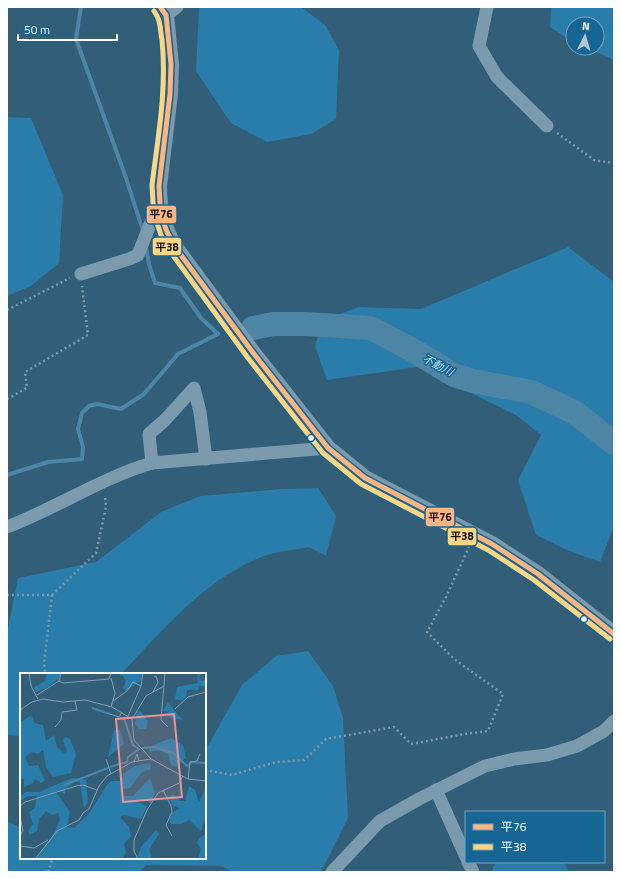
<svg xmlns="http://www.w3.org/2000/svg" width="621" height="879" viewBox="0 0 621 879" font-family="'Titillium Web','Noto Sans JP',sans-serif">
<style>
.green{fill:#297dab}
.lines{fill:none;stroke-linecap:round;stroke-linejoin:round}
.stream{stroke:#4d85a5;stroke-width:4}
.river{stroke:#4d85a5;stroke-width:24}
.path{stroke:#7b9aab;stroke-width:2.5;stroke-dasharray:2 3;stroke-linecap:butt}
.minor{stroke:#7b9aab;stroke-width:13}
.tertiary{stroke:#7b9aab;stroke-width:16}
.bus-1-casing{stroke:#156695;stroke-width:8}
.bus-2-casing{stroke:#156695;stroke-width:8}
.bus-1{stroke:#ffb580;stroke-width:5}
.bus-2{stroke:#ffd580;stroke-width:5}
.bus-dot{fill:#fff;stroke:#156695;stroke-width:1.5}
.labels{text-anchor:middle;stroke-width:3;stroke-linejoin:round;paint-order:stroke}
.water-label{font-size:11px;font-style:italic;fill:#b6e2f8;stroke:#156695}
.inset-river{fill:none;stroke:#4d85a5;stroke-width:2}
.inset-road{fill:none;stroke:#849eae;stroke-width:1}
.view{fill:#ea9494;fill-opacity:0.15;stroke:#ea9494;stroke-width:2}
.inset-edge{fill:none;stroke:#fff;stroke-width:2}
.line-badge{stroke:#156695;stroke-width:1.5}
.pale-badge-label{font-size:11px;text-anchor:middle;font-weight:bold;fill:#111}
</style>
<rect width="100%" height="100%" fill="#325e78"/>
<g class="green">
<polygon points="199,7 301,7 325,25 339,50 336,119 311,134 267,142 231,123 196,71"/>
<polygon points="551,7 614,7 614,60 588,48 597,48 597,24 573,24 573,42 550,27"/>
<polygon points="7,117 31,118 63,195 59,263 31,286 7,296"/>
<polygon points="568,247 614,282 614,526 600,562 567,550 536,535 518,480 541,435 516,415 417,367 327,380 315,346 324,320 359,307 421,309"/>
<path d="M318 488 336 516 326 556 309 547C295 550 278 551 264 556 205 579 164 629 121 674H21V736L7 735V633L18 578 96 562 161 512 201 496 282 489Z"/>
<polygon points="308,651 333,686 343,718 348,818 321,872 232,872 222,866 147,865 138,872 7,872 7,821 21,828 21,858 205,858 205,751 242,685 276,656"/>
<polygon points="497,862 564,862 569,872 493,872 493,867"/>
</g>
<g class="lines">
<g class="stream">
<polyline points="81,7 76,39 126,178 143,231"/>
<polyline points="7,475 48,462 82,459 83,447 78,429 82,413 89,406 97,404 121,409 144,394 178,354 218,334 201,318 180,288 155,283 149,264 146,247"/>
</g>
<polyline class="river" points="253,328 273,324 306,324 371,328 416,352 454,375 473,381 531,392 574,412 614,443"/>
<g class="path">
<polyline points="557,133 594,160 614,163"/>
<polyline points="7,310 70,278"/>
<polyline points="7,399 27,388 25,372 88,335 82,286"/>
<polyline points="7,595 52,595 44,663 45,674"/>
<polyline points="52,595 96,553 106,507 105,495"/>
<polyline points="205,770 232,775 276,762 304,760 326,739 394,727 411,744 465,734 488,731 503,694 454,659 427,632 446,597 469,547"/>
<polyline points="48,872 53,858"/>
</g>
<g class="minor">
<polyline points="487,7 479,46 497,77 547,126"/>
<polyline points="166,15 177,7"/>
<polyline points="81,274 129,259 138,255 151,222 161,215"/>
<polyline points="152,463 149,434 165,420 194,388 200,412 206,459"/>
<path d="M7 527C57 508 101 478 152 463L328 448"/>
<polyline points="436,790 466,857"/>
<polyline points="468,862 473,872"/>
<polyline points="332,872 380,821 419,799 485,766 514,759 547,755 577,746 604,731 614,721"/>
</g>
<path class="tertiary" d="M160 7 166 15 171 64 170 94 159 186C159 210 163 227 175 247L254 354 328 448 365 478 492 544 538 574 614 634"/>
<g class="bus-1-casing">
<polyline id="bus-1" points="160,7 166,15 171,64 170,94 159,186 160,203 162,218 167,232 175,247 254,354 328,448 365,478 492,544 538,574 614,634"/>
</g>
<g class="bus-2-casing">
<path id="bus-2" d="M154 11C161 20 160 30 162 40 167 89 158 137 152 185L153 203 156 220 161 235 169 250 248 358 323 453 361 484 488 550 534 580 610 639"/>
</g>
<use href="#bus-1" class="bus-1"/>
<use href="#bus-2" class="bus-2"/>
</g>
<g class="bus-dot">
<circle cx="311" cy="438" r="3.5"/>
<circle cx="584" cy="619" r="3.5"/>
</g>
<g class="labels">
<g class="water-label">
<text transform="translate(438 365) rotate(28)" y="4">不動川</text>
</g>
</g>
<g transform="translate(20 673)">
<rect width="186" height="186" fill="#325e78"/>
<path d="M27 0H40L39 5 28 14 16 19 14 14 25 8ZM96 0H122L121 7 107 18 103 15 106 8 102 2ZM177 0H181L179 5 181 8 186 7V14L179 13 178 17H167L166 24 161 28 155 26 157 14 178 10ZM148 29 157 41 163 47 148 44V39L143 38ZM117 38 121 39 128 48 126 56H119L115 51ZM10 43 13 44 14 50 23 52 26 68 34 62 37 74 44 80 47 78 43 67 46 64 50 66 56 81 51 100 33 104 26 94 23 77 18 81 11 79 5 84 9 93 18 92 25 107 21 110 15 106 13 110 4 114V106L0 105V49ZM94 57H100L104 71 88 84ZM151 65 163 72 166 85 158 90 157 94 151 92 148 81 138 77 130 79 129 76V74ZM130 90 131 96 122 99 110 115 101 116 103 123H113L130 105 135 120 131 130 124 126 116 128 127 133 121 146 104 142 100 144 109 154 111 163 104 171 106 180 102 186H16L33 162 40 147 38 140 32 142 26 138 19 146 17 158 10 162 8 158 13 151 9 139 15 135 17 123H8L0 128V123L6 119H19L52 105 66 106 68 129 64 135 60 109 55 108 45 116V121L39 118 36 119 50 139 47 154 54 155 68 142 87 112 91 108H102L103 101 115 93ZM169 113 175 117 179 129 186 114V143L181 158 169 147 161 151H151L149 148 152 140 160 135 152 132 149 124 153 121 160 128H165ZM136 157 139 161 129 176 132 186H117L121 174ZM186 161V186H178L181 176 177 170 179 165Z" fill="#297dab"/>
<path class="inset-river" d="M72 35 90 41M122 75 134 74 153 80 167 93 172 89 186 90M90 94 107 89 108 84 119 76 113 72 104 45H100M44 112 88 95"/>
<path class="inset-road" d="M9 0 11 13 18 26M145 0 141 47 148 54M91 5 95 20 91 34M39 8 43 10 89 6 91 0M133 19 138 9 136 3 134 4M17 22 39 8 41 0M93 28 107 18 113 9 121 13M155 36 168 24 186 19M0 37 12 29 23 26 43 29 65 27 92 34 112 46 114 67 131 86 168 106 186 108M90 41 99 44 102 39M108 43 121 13 123 0M112 46 126 23 144 13M35 54 41 47 42 39 57 37 55 28M86 86 91 101M114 89 117 81 119 88M168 106 170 89 177 88 180 81M143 117 151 133 152 139 146 152 152 163M0 133 5 129 56 113 63 112 77 117M0 144 3 157 0 163M0 173 14 175 28 167M15 186 37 158 59 147 63 140 69 136 79 113 87 103 112 89 131 86M118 186 114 178V167L127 137 138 120 159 110 163 103"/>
<path class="view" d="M154 41 162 124 103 129 96 46Z"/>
<rect width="186" height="186" class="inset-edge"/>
</g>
<g class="line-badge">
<rect x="146" y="205" width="31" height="19" rx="4" fill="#ffb580"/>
<rect x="152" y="237" width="30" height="19" rx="4" fill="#ffd580"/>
<rect x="425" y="507" width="30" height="20" rx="4" fill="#ffb580"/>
<rect x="447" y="527" width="30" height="19" rx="4" fill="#ffd580"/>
</g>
<g class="pale-badge-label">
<text x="161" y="218">平76</text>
<text x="167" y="251">平38</text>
<text x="440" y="521">平76</text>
<text x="462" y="540">平38</text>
</g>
<rect width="621" height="879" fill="none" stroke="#ffffff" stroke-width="16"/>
<rect x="465" y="811" width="140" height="52" fill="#156695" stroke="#73a3bf"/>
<rect x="473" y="824" width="20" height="6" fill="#ffb580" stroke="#73a3bf"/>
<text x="501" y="831" font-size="12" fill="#ffffff">平76</text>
<rect x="473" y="844" width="20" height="6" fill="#ffd580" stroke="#73a3bf"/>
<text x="501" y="851" font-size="12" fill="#ffffff">平38</text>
<g transform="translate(585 36) rotate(5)"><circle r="19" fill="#156695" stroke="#73a3bf"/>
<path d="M0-3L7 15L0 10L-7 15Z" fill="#b7c7d0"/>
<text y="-6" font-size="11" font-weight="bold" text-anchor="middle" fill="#ffffff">N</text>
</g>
<path d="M18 34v6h99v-6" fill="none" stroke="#ffffff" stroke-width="2"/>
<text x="24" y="34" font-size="12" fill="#ffffff" stroke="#156695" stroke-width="3" paint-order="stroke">50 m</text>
</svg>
